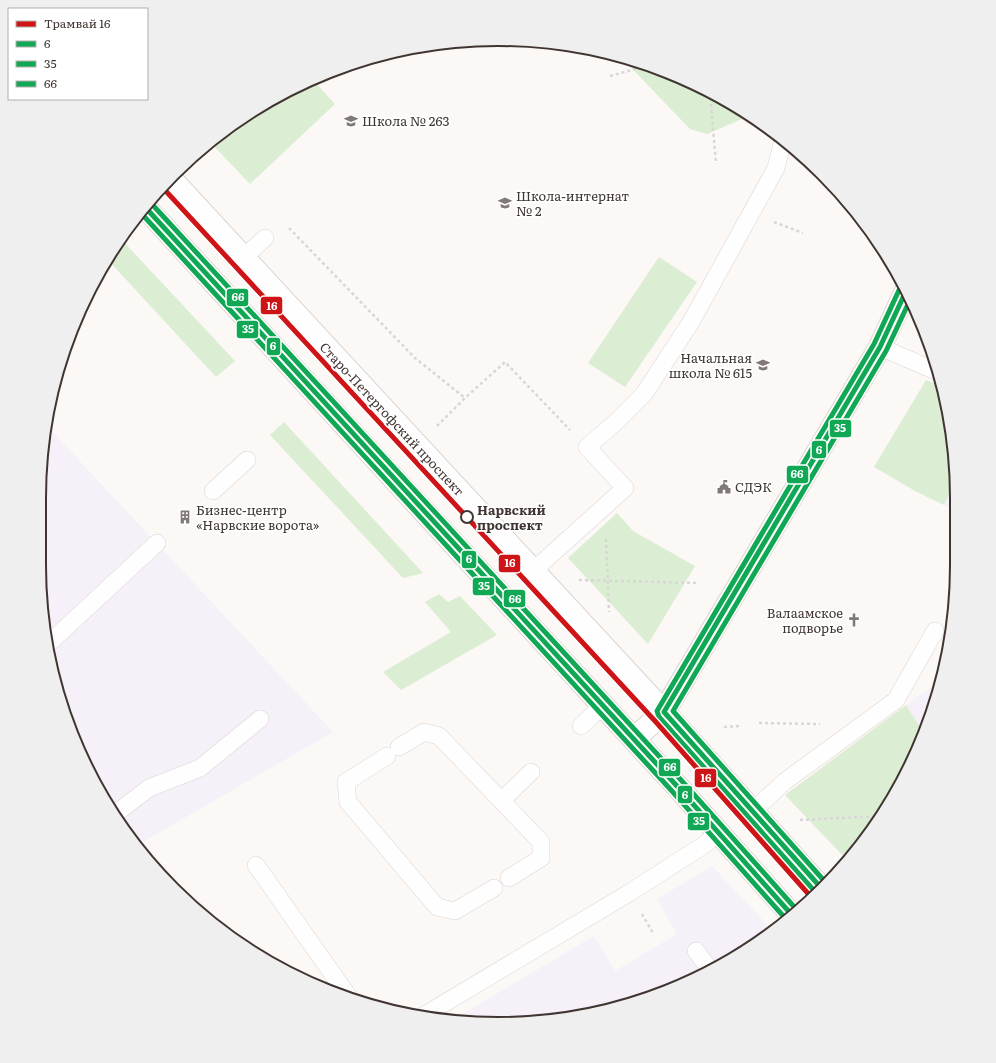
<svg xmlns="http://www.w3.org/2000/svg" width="996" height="1063" viewBox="0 0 996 1063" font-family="Literata,serif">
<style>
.industrial{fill:#f6f1f9}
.green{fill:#dbeed4}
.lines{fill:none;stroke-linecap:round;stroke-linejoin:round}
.lane-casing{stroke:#dbd4d1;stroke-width:18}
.street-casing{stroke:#dbd4d1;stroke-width:24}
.primary-casing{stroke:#dbd4d1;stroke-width:24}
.path{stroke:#d9d6d5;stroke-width:2.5;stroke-dasharray:3 3;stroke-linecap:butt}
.lane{stroke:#fefefe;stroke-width:17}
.street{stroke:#fefefe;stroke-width:22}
.primary{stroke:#fefefe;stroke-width:22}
.bus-1-casing{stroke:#fff;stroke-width:8}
.bus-2-casing{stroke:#fff;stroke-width:8}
.bus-3-casing{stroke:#fff;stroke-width:8}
.bus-1{stroke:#10a855;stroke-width:5}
.bus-2{stroke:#10a855;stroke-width:5}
.bus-3{stroke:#10a855;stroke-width:5}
.tram-1-casing{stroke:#fff;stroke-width:8}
.tram-1{stroke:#ce1417;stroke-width:5}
.stop-dot{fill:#fff;stroke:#403531;stroke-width:2}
.labels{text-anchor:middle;stroke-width:3.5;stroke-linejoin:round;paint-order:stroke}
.poi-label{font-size:13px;fill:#403531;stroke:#fff;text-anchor:start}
.street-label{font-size:13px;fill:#403531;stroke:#fff}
.stop-label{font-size:13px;font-weight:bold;fill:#403531;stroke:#fff;text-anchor:start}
.rim{fill:none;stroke:#403531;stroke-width:2}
.line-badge{stroke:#fff;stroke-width:1.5}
.badge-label{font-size:11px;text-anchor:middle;font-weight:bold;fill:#fff}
</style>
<rect width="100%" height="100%" fill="#fbf8f6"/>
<g class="industrial">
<polygon points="47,426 333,732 136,846 86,768 48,655 39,565 40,468"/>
<polygon points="954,482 955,511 944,505"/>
<polygon points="941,680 924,733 906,705"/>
<polygon points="712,866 771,929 728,962 646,1000 558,1020 468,1023 452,1020 594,936 615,971 677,934 657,899"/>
</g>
<g class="green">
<polygon points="619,55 701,86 749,116 707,134 690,129"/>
<polygon points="313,80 335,104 250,184 210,142 268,101"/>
<polygon points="121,239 235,361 216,377 108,260"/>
<polygon points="659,257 697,282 625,387 588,363"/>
<polygon points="926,380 941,386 953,438 954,482 944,505 915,491 874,467"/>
<polygon points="284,422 423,573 403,578 270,435"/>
<polygon points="617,513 633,531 695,566 648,644 568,558"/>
<polygon points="439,594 448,602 460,596 497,635 401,690 383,672 451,632 425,602"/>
<polygon points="906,705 924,733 922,740 880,820 847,860 785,795"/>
</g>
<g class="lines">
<g class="lane-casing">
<g id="lane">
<polyline points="244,257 265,238"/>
<polyline points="880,347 938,372"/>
<polyline points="213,491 247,460"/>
<polyline points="533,571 625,488 587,447 615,423 644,394 691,322 776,168 783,140"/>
<polyline points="47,645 157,543"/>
<polyline points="581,726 603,705"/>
<polyline points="399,747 424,732 439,736 541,842 541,858 509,878"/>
<polyline points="387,756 346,782 348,802 437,907 455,911 494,888"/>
<polyline points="502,800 531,772"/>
<polyline points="753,811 784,782 896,700 935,631"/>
<polyline points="115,814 149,788 200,768 260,719"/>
<polyline points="256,865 348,996"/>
<polyline points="696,951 710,970"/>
<polyline points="423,1016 629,893 704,845 719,832"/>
</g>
</g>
<g class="street-casing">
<polyline id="street" points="171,179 664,712"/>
</g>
<g class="primary-casing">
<g id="primary">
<polyline points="145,207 408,494 676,785 791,914"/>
<polyline points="664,712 823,890"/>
<polyline points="634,739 664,712 880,347 906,291"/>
</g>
</g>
<g class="path">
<polyline points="610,76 646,66"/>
<polyline points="710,92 716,164"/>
<polyline points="774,222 803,233"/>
<polyline points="289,228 415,358 465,398"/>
<polyline points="437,426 465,398 505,362 570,430"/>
<polyline points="606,539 609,612"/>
<polyline points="579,580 698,583"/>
<polyline points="759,723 820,724"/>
<polyline points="724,727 739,726"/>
<polyline points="800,820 882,816"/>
<polyline points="642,914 654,935"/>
</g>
<use href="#lane" class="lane"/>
<use href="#street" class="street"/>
<use href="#primary" class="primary"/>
<g class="bus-1-casing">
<g id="bus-1">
<polyline points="145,207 676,785 791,914"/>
<polyline points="823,890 664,712 880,347 906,291"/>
</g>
</g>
<g class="bus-2-casing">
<g id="bus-2">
<polyline points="140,212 671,790 785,918"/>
<polyline points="827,884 673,711 886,351 910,300"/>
</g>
</g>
<g class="bus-3-casing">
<g id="bus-3">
<polyline points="150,202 681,780 796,909"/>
<polyline points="817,894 659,717 657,711 874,344 900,288"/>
</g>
</g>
<use href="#bus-1" class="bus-1"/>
<use href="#bus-2" class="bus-2"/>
<use href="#bus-3" class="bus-3"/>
<g class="tram-1-casing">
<polyline id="tram-1" points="163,188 655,721 812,898"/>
</g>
<use href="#tram-1" class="tram-1"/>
</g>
<defs>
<g id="school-bare" transform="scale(1.08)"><path d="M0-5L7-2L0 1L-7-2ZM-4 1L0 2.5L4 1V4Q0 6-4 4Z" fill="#817976" stroke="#fff" stroke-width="2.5" paint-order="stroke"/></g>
<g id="civic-bare" transform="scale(1.08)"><path d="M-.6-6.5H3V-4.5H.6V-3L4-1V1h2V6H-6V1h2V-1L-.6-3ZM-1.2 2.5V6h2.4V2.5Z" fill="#817976" stroke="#fff" stroke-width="2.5" paint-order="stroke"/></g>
<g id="building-bare" transform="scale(1.08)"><path d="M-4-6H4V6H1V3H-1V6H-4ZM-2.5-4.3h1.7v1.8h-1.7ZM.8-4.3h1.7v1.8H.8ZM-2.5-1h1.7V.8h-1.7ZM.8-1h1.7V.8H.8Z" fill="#817976" stroke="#fff" stroke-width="2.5" paint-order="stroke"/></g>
<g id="church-bare" transform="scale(1.08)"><path d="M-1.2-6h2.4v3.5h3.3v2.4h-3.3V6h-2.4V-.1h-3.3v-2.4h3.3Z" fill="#817976" stroke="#fff" stroke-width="2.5" paint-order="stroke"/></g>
</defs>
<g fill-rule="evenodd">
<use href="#school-bare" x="351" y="121"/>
<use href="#school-bare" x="505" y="203"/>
<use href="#school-bare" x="763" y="365"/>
<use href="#civic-bare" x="724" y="487"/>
<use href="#building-bare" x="185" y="517"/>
<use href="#church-bare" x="854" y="620"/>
</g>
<circle class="stop-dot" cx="467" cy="517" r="6"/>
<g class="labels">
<g class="poi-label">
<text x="362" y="126">Школа № 263</text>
<text x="516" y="201">Школа-интернат<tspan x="516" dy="15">№ 2</tspan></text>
<text x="752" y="363" text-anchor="end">Начальная<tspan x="752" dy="15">школа № 615</tspan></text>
<text x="735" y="492">СДЭК</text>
<text x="196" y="515">Бизнес-центр<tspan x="196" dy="15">«Нарвские ворота»</tspan></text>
<text x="843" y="618" text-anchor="end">Валаамское<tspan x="843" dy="15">подворье</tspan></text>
</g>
<g class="street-label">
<text transform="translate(392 419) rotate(47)" y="5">Старо-Петергофский проспект</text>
</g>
<g class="stop-label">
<text x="477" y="515">Нарвский<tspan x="477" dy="15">проспект</tspan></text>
</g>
</g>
<path d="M0 0H996V1063H0ZM498 46H498A452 452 0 0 1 950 498V565A452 452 0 0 1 498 1017H498A452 452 0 0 1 46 565V498A452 452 0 0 1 498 46Z" fill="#f0efef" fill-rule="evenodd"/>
<path class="rim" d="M498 46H498A452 452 0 0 1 950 498V565A452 452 0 0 1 498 1017H498A452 452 0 0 1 46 565V498A452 452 0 0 1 498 46Z"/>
<g class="line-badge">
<rect x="226" y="288" width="23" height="19" rx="4" fill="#10a855"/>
<rect x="260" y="296" width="23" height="19" rx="4" fill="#ce1417"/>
<rect x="236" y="320" width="23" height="19" rx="4" fill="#10a855"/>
<rect x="266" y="337" width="15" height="19" rx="4" fill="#10a855"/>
<rect x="829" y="419" width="23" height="19" rx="4" fill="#10a855"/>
<rect x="811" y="440" width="16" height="19" rx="4" fill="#10a855"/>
<rect x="786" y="465" width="23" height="19" rx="4" fill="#10a855"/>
<rect x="461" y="550" width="16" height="19" rx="4" fill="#10a855"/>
<rect x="498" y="554" width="23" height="19" rx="4" fill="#ce1417"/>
<rect x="472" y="577" width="23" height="19" rx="4" fill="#10a855"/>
<rect x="503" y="589" width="23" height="19" rx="4" fill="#10a855"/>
<rect x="658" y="758" width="23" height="19" rx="4" fill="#10a855"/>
<rect x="694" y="768" width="23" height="20" rx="4" fill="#ce1417"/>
<rect x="677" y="785" width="16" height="19" rx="4" fill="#10a855"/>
<rect x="687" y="812" width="23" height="19" rx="4" fill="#10a855"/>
</g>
<g class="badge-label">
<text x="238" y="301">66</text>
<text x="272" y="310">16</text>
<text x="248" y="333">35</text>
<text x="273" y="350">6</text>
<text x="840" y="432">35</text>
<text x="819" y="454">6</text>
<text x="797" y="478">66</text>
<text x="469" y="563">6</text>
<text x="510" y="567">16</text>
<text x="484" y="590">35</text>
<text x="515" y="603">66</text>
<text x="670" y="771">66</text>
<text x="706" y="782">16</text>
<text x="685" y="799">6</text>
<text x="699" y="825">35</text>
</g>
<rect x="8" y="8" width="140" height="92" fill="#ffffff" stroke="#b3aead"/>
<rect x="16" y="21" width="20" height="6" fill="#ce1417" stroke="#b3aead"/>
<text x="44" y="28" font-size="12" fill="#403531">Трамвай 16</text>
<rect x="16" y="41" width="20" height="6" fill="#10a855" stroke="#b3aead"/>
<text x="44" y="48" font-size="12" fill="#403531">6</text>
<rect x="16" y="61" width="20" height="6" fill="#10a855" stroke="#b3aead"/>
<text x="44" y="68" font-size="12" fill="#403531">35</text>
<rect x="16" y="81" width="20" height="6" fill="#10a855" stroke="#b3aead"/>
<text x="44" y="88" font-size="12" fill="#403531">66</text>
</svg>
